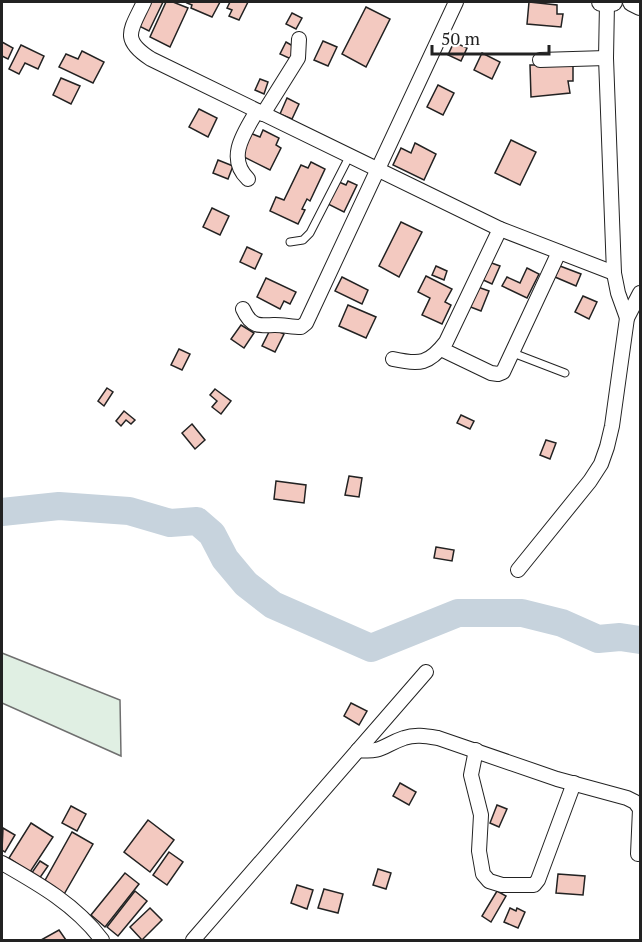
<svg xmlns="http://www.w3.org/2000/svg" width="642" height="942" viewBox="0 0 642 942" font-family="'PT Serif',serif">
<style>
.green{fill:#e0efe3;stroke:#6f6f6f;stroke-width:1.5}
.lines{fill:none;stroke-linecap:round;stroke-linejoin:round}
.river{stroke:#c7d3dd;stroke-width:28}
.building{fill:#f3c9c0;stroke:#222;stroke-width:1.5}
.service-casing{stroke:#222;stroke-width:9}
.minor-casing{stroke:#222;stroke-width:16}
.tertiary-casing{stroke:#222;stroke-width:20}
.service{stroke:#fff;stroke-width:7}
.minor{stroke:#fff;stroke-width:14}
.tertiary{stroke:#fff;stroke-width:18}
</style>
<rect width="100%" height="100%" fill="#fff"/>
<polygon class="green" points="2,653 120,700 121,756 2,703"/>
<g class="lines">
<polyline class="river" points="2,512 59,506 129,511 170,523 197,521 212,534 225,559 246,584 273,605 371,648 458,613 522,613 562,623 598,639 620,637 640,640"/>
</g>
<g class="building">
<polygon points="150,2 163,2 149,31 139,26"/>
<polygon points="166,2 173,2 188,8 170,47 150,37"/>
<polygon points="188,2 220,2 212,17 191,8 192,5 187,3"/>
<polygon points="230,2 248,2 239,20 229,16 232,10 227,8"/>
<polygon points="529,2 557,5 557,14 563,14 561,27 527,24"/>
<polygon points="366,7 390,19 366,67 342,54"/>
<polygon points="292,13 302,18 296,29 286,24"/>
<polygon points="323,41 337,47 328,66 314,60"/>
<polygon points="2,42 13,48 8,59 2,56"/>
<polygon points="286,42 293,46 295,50 291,59 280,54"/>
<polygon points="454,42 467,48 461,61 448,55"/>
<polygon points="21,45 44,56 38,69 25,63 19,74 9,69"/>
<polygon points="82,51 104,62 93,83 59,67 66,54 78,59"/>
<polygon points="482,53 500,62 492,79 474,70"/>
<polygon points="530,65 573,65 573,81 568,81 570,93 531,97"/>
<polygon points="61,78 80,86 71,104 53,95"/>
<polygon points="260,79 268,82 264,94 255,90"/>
<polygon points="438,85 454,93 443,115 427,107"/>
<polygon points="287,98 299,104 292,119 280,114"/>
<polygon points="199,109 217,118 208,137 189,127"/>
<polygon points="263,130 279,138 276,145 281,148 270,170 240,155 250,133 260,137"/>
<polygon points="511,140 536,152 520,185 495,173"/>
<polygon points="415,143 436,154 424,180 393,165 401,148 411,153"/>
<polygon points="218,160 233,166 228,179 213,173"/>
<polygon points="311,162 325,169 310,201 307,199 302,209 305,210 298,224 270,211 276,197 284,200 301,165 308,168"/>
<polygon points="348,181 357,185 344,212 328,204 339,182 346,185"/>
<polygon points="212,208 229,216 220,235 203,227"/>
<polygon points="401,222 422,232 399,277 379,266"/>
<polygon points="247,247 262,254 255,269 240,262"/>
<polygon points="486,261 500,266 492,284 479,278"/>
<polygon points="436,266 447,271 444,280 432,275"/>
<polygon points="560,266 581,274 576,286 555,277"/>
<polygon points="527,268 539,274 527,298 502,286 507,277 520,283"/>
<polygon points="426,276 452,289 445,302 451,305 442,324 422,315 430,298 418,292"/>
<polygon points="342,277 368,290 362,304 335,291"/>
<polygon points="266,278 296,292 290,304 284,301 280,309 257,297"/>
<polygon points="475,286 489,291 481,311 468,306"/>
<polygon points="583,296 597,302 589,319 575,312"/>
<polygon points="348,305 376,317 366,338 339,326"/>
<polygon points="241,325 254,333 244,348 231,339"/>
<polygon points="271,328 284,334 275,352 262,346"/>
<polygon points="179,349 190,354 182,370 171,365"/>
<polygon points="107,388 113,392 104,406 98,401"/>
<polygon points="215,389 231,401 221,414 212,407 217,401 210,395"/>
<polygon points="124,411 135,420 131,424 126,420 121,426 116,421"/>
<polygon points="461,415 474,421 470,429 457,423"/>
<polygon points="192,424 205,440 195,449 182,433"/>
<polygon points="546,440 556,443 550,459 540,455"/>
<polygon points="349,476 362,478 359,497 345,495"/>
<polygon points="276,481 306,485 304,503 274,499"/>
<polygon points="436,547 454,550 452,561 434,558"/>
<polygon points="351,703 367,711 359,725 344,716"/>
<polygon points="400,783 416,792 409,805 393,796"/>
<polygon points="497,805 507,809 499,827 490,823"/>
<polygon points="71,806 86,814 77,831 62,823"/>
<polygon points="148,820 174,840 150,872 124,852"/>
<polygon points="31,823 53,837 30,872 9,858"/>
<polygon points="3,828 15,835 5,852 2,850"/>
<polygon points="72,832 93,844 63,896 43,884"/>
<polygon points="169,852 183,862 167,885 153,875"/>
<polygon points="40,861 48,866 39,879 31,874"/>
<polygon points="378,869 391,873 386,889 373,885"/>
<polygon points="125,873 139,884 105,927 91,915"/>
<polygon points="558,874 585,876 583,895 556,893"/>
<polygon points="297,885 313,890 307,909 291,903"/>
<polygon points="324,889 343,894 338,913 318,908"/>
<polygon points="135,891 147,901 118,936 107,927"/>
<polygon points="497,891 506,896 491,922 482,916"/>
<polygon points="150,908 162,920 142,940 130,927"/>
<polygon points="510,908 516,911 517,908 525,912 518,928 504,922"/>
<polygon points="59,930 66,940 41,940"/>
</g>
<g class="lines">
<g class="service-casing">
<g id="service">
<polyline points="290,242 303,240 310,233 349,157"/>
<polyline points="513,353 565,373"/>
</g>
</g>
<g class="minor-casing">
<g id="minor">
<path d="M144 2C131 30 120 39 151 59L500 229 614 273"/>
<polyline points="607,3 606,58 614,273 618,293 627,318"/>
<polyline points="540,60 606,58"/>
<polyline points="263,114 298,58 299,39"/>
<path d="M248 179C226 158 244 133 257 111"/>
<path d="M243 309C251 327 259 326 275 325 284 325 292 327 301 327L306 323 456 2"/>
<polyline points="441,349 491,373 498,374 503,372 559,252"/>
<path d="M393 359C420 365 429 364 446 342L500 229"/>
<polyline points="518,570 590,481 601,464 607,447 612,426 627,318 640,293"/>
<path d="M358 750C383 753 383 745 404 738 415 734 426 736 438 738L557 779 627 798 635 802 640 809 638 854"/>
<polyline points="476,750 471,775 481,815 479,851 483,874 489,881 502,885 534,885 538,880 574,783"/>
<path d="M2 863C39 884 76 905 102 940"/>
<polyline points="193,940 426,672"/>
</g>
</g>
<g class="tertiary-casing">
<g id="tertiary">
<polyline points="601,2 613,2"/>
<polyline points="632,2 640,6"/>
</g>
</g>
<use href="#service" class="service"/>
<use href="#minor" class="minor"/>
<use href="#tertiary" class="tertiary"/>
</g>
<rect width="642" height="942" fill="none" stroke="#222222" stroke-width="6"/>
<path d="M432 45v9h117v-9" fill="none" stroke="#222222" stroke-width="3"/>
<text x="441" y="45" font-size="18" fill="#222222" stroke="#ffffff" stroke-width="4.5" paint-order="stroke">50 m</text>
</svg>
